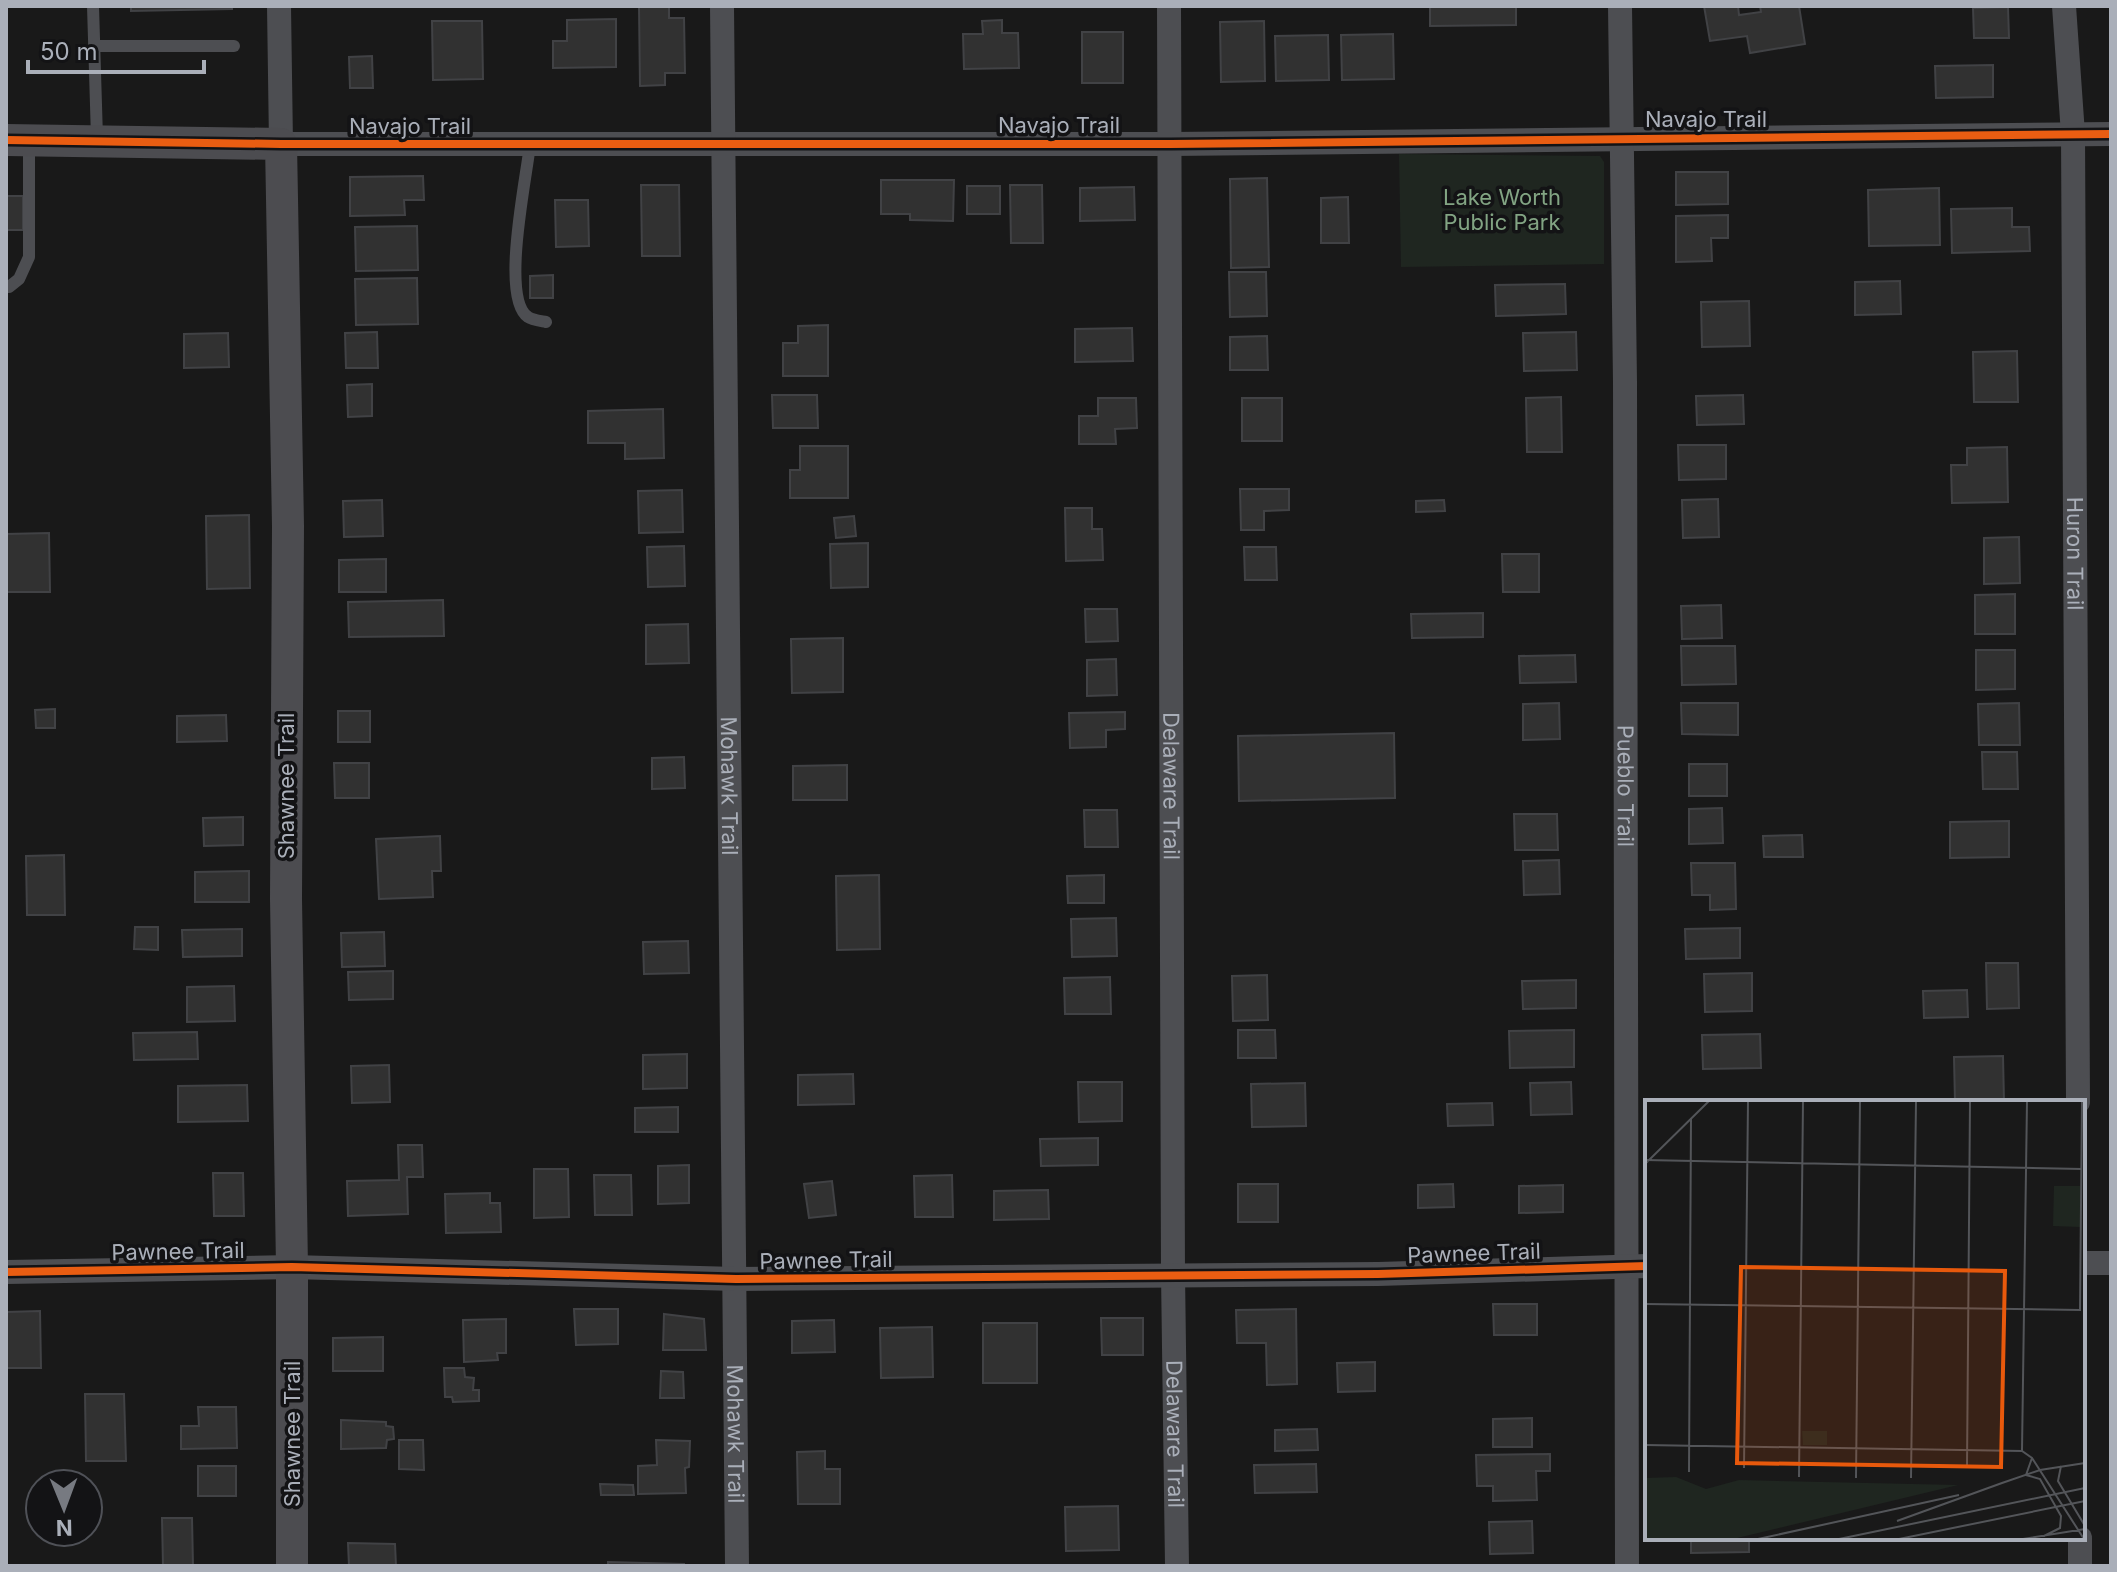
<svg xmlns="http://www.w3.org/2000/svg" width="2117" height="1572" viewBox="0 0 2117 1572" font-family="Inter,sans-serif">
<style>
.green{fill:#1f2620}
.building{fill:#313131;stroke:#414245;stroke-width:2}
.lines{fill:none;stroke-linecap:round;stroke-linejoin:round}
.lane{stroke:#4d4e52;stroke-width:12}
.street{stroke:#4d4e52;stroke-width:24}
.secondary{stroke:#4c4c50;stroke-width:32}
.cycleway-casing{stroke:#131315;stroke-width:13}
.cycleway{stroke:#e95d12;stroke-width:8}
.labels{text-anchor:middle;stroke-width:7;stroke-linejoin:round;paint-order:stroke}
.street-label{font-size:22px;fill:#aaafb9;stroke:#131315}
.park-label{font-size:22px;fill:#82a483;stroke:#131315}
.inset-road{fill:none;stroke:#535559;stroke-width:2}
.view{fill:#e8590c;fill-opacity:0.15;stroke:#e8590c;stroke-width:4}
.inset-edge{fill:none;stroke:#aaafb9;stroke-width:4}
</style>
<rect width="100%" height="100%" fill="#191919"/>
<polygon class="green" points="1399,154 1600,156 1604,162 1604,264 1401,267"/>
<g class="building">
<polygon points="131,6 232,6 232,9 131,11"/>
<polygon points="639,6 669,6 669,18 684,18 685,73 665,73 665,85 640,86"/>
<polygon points="1430,6 1516,6 1516,25 1430,26"/>
<polygon points="1704,6 1738,6 1739,15 1761,12 1760,6 1799,6 1805,44 1750,53 1747,36 1710,41"/>
<polygon points="2008,7 2009,38 1974,38 1973,8"/>
<polygon points="616,19 616,67 553,68 553,41 567,41 567,20"/>
<polygon points="1002,20 1002,33 1018,33 1019,68 964,69 963,34 983,34 982,21"/>
<polygon points="432,21 482,21 483,79 433,80"/>
<polygon points="1264,21 1265,81 1221,82 1220,22"/>
<rect x="1082" y="32" width="41" height="51"/>
<polygon points="1393,34 1394,79 1342,80 1341,35"/>
<polygon points="1328,35 1329,80 1276,81 1275,36"/>
<polygon points="372,56 373,88 350,88 349,57"/>
<polygon points="1993,65 1993,97 1936,98 1935,66"/>
<polygon points="1676,172 1728,172 1728,204 1676,205"/>
<polygon points="423,176 424,200 404,200 405,215 350,216 350,177"/>
<polygon points="1267,178 1269,267 1231,268 1230,179"/>
<polygon points="881,180 954,180 953,221 910,220 910,214 881,214"/>
<polygon points="641,185 679,185 680,256 642,256"/>
<polygon points="1010,185 1042,185 1043,243 1011,243"/>
<rect x="967" y="186" width="33" height="28"/>
<polygon points="1134,187 1135,220 1080,221 1080,188"/>
<polygon points="1939,188 1940,245 1869,246 1868,190"/>
<rect x="6" y="196" width="17" height="34"/>
<polygon points="1348,197 1349,243 1321,243 1321,198"/>
<polygon points="555,200 588,200 589,246 556,247"/>
<polygon points="2012,208 2012,227 2029,227 2030,251 1952,253 1951,209"/>
<polygon points="1728,215 1728,238 1711,238 1712,261 1676,262 1676,216"/>
<polygon points="417,226 418,270 356,271 355,227"/>
<polygon points="1229,272 1266,272 1267,316 1230,317"/>
<polygon points="553,275 553,298 530,298 530,276"/>
<polygon points="417,278 418,324 356,325 355,279"/>
<polygon points="1900,281 1901,314 1855,315 1855,282"/>
<polygon points="1565,284 1566,314 1496,316 1495,285"/>
<polygon points="1749,301 1750,346 1702,347 1701,302"/>
<polygon points="828,325 828,376 783,376 783,343 798,343 798,326"/>
<polygon points="1132,328 1133,361 1075,362 1075,329"/>
<polygon points="377,332 378,368 346,368 345,333"/>
<polygon points="1576,332 1577,370 1524,371 1523,333"/>
<polygon points="228,333 229,367 184,368 184,334"/>
<polygon points="1267,336 1268,370 1230,370 1230,337"/>
<polygon points="2017,351 2018,402 1974,402 1973,352"/>
<polygon points="372,384 372,416 348,417 347,385"/>
<polygon points="772,395 817,395 818,428 773,428"/>
<polygon points="1743,395 1744,424 1697,425 1696,396"/>
<polygon points="1561,397 1562,452 1527,452 1526,398"/>
<polygon points="1098,398 1136,398 1137,428 1115,429 1116,444 1079,444 1079,416 1098,416"/>
<rect x="1242" y="398" width="40" height="43"/>
<polygon points="663,409 664,458 625,459 625,443 588,443 588,411"/>
<polygon points="1678,445 1726,445 1726,479 1679,480"/>
<polygon points="800,446 848,446 848,498 790,498 790,470 800,470"/>
<polygon points="2007,447 2008,502 1952,503 1951,465 1967,465 1967,448"/>
<polygon points="1240,489 1289,489 1289,510 1264,511 1264,530 1241,530"/>
<polygon points="682,490 683,532 639,533 638,491"/>
<polygon points="1718,499 1719,537 1683,538 1682,500"/>
<polygon points="382,500 383,536 344,537 343,501"/>
<polygon points="1444,500 1445,511 1416,512 1416,501"/>
<polygon points="1065,508 1092,508 1092,529 1102,529 1103,560 1066,561"/>
<polygon points="249,515 250,588 207,589 206,516"/>
<polygon points="854,516 856,536 836,538 834,518"/>
<polygon points="49,533 50,592 6,592 6,534"/>
<polygon points="2019,537 2020,583 1984,584 1984,538"/>
<polygon points="868,543 868,587 831,588 830,544"/>
<polygon points="684,546 685,586 648,587 647,547"/>
<polygon points="1244,547 1276,547 1277,580 1245,580"/>
<polygon points="1502,554 1539,554 1539,592 1503,592"/>
<polygon points="386,559 386,592 339,592 339,560"/>
<polygon points="2015,594 2015,634 1975,634 1975,595"/>
<polygon points="443,600 444,636 349,637 348,602"/>
<polygon points="1721,605 1722,638 1682,639 1681,606"/>
<polygon points="1085,609 1117,609 1118,641 1086,642"/>
<polygon points="1483,613 1483,637 1412,638 1411,614"/>
<polygon points="688,624 689,663 646,664 646,625"/>
<polygon points="843,638 843,692 792,693 791,639"/>
<polygon points="1681,646 1735,646 1736,684 1682,685"/>
<polygon points="1976,650 2015,650 2015,689 1976,690"/>
<polygon points="1575,655 1576,682 1520,683 1519,656"/>
<polygon points="1116,659 1117,695 1087,696 1087,660"/>
<polygon points="1559,703 1560,739 1523,740 1523,704"/>
<polygon points="1681,703 1738,703 1738,735 1682,734"/>
<polygon points="2019,703 2020,745 1979,745 1978,704"/>
<polygon points="55,709 55,728 36,728 35,710"/>
<rect x="338" y="711" width="32" height="31"/>
<polygon points="1125,712 1125,729 1106,730 1106,747 1070,748 1069,713"/>
<polygon points="226,715 227,741 177,742 177,716"/>
<polygon points="1394,733 1395,798 1239,801 1238,736"/>
<polygon points="1982,752 2017,752 2018,789 1983,789"/>
<polygon points="684,757 685,788 652,789 652,758"/>
<polygon points="334,763 369,763 369,798 335,798"/>
<rect x="1689" y="764" width="38" height="32"/>
<polygon points="847,765 847,800 793,800 793,766"/>
<polygon points="1722,808 1723,843 1689,844 1689,809"/>
<polygon points="1084,810 1117,810 1118,847 1085,847"/>
<polygon points="1514,814 1557,814 1558,850 1515,850"/>
<polygon points="243,817 243,845 204,846 203,818"/>
<polygon points="2009,821 2009,857 1950,858 1950,822"/>
<polygon points="1802,835 1803,857 1764,857 1763,836"/>
<polygon points="440,836 441,871 432,871 433,897 379,899 376,839"/>
<polygon points="64,855 65,915 27,915 26,856"/>
<polygon points="1559,860 1560,894 1524,895 1523,861"/>
<polygon points="1691,863 1735,863 1736,909 1710,910 1710,895 1692,895"/>
<polygon points="249,871 249,902 195,902 195,872"/>
<polygon points="879,875 880,949 837,950 836,876"/>
<polygon points="1104,875 1104,903 1068,903 1067,876"/>
<polygon points="1116,918 1117,956 1072,957 1071,919"/>
<polygon points="135,927 158,927 158,950 134,949"/>
<polygon points="1740,928 1740,958 1686,959 1685,929"/>
<polygon points="242,929 242,956 183,957 182,930"/>
<polygon points="384,932 385,966 342,967 341,933"/>
<polygon points="688,941 689,973 644,974 643,942"/>
<polygon points="1986,963 2018,963 2019,1008 1987,1009"/>
<polygon points="393,971 393,999 349,1000 348,972"/>
<polygon points="1752,973 1752,1011 1705,1012 1704,974"/>
<polygon points="1267,975 1268,1020 1233,1021 1232,976"/>
<polygon points="1110,977 1111,1014 1065,1014 1064,978"/>
<polygon points="1576,980 1576,1008 1523,1009 1522,981"/>
<polygon points="234,986 235,1021 187,1022 187,987"/>
<polygon points="1967,990 1968,1017 1924,1018 1923,991"/>
<polygon points="1238,1030 1275,1030 1276,1058 1238,1058"/>
<polygon points="1574,1030 1574,1067 1510,1068 1509,1031"/>
<polygon points="197,1032 198,1059 134,1060 133,1033"/>
<polygon points="1760,1034 1761,1068 1703,1069 1702,1035"/>
<polygon points="687,1054 687,1088 643,1089 643,1055"/>
<polygon points="2003,1056 2004,1102 1955,1102 1954,1057"/>
<polygon points="389,1065 390,1102 352,1103 351,1066"/>
<polygon points="853,1074 854,1104 798,1105 798,1075"/>
<polygon points="1078,1082 1122,1082 1122,1121 1079,1122"/>
<polygon points="1571,1082 1572,1114 1531,1115 1530,1083"/>
<polygon points="1305,1083 1306,1126 1252,1127 1251,1084"/>
<polygon points="247,1085 248,1121 178,1122 178,1086"/>
<polygon points="1492,1103 1493,1125 1448,1126 1447,1104"/>
<polygon points="678,1107 678,1132 635,1132 635,1108"/>
<polygon points="1098,1138 1098,1165 1041,1166 1040,1139"/>
<polygon points="398,1145 422,1145 423,1177 407,1177 408,1214 348,1216 347,1181 399,1180"/>
<polygon points="689,1165 689,1203 658,1204 658,1166"/>
<polygon points="534,1169 568,1169 569,1217 534,1218"/>
<polygon points="213,1173 243,1173 244,1216 214,1216"/>
<polygon points="594,1175 631,1175 632,1215 595,1215"/>
<polygon points="952,1175 953,1217 915,1217 914,1176"/>
<polygon points="832,1181 836,1215 809,1218 804,1184"/>
<rect x="1238" y="1184" width="40" height="38"/>
<polygon points="1453,1184 1454,1207 1418,1208 1418,1185"/>
<polygon points="1563,1185 1563,1212 1519,1213 1519,1186"/>
<polygon points="1048,1190 1049,1219 994,1220 994,1191"/>
<polygon points="490,1193 490,1203 500,1203 501,1232 446,1233 445,1194"/>
<polygon points="1493,1304 1537,1304 1537,1335 1494,1335"/>
<polygon points="574,1309 618,1309 618,1344 576,1345"/>
<polygon points="1296,1309 1297,1384 1267,1385 1266,1343 1237,1343 1236,1310"/>
<polygon points="40,1311 41,1368 6,1368 6,1312"/>
<polygon points="664,1314 704,1319 706,1350 663,1350"/>
<polygon points="1101,1318 1143,1318 1143,1355 1102,1355"/>
<polygon points="506,1319 506,1353 497,1353 498,1360 464,1362 463,1320"/>
<polygon points="834,1320 835,1352 792,1353 792,1321"/>
<rect x="983" y="1323" width="54" height="60"/>
<polygon points="932,1327 933,1377 881,1378 880,1328"/>
<polygon points="383,1337 383,1371 333,1371 333,1338"/>
<polygon points="1375,1362 1375,1391 1338,1392 1337,1363"/>
<polygon points="444,1368 464,1368 465,1377 474,1378 473,1390 479,1390 479,1401 453,1402 452,1397 445,1397"/>
<polygon points="661,1371 683,1372 684,1398 660,1398"/>
<polygon points="85,1394 124,1394 126,1461 86,1461"/>
<polygon points="198,1407 236,1407 237,1448 181,1449 181,1426 199,1426"/>
<polygon points="1532,1418 1532,1447 1493,1447 1493,1419"/>
<polygon points="341,1420 386,1422 386,1426 393,1427 394,1439 387,1440 386,1448 341,1449"/>
<polygon points="1317,1429 1318,1450 1275,1451 1275,1430"/>
<polygon points="399,1440 423,1440 424,1470 399,1469"/>
<polygon points="656,1440 690,1441 689,1467 685,1468 686,1493 638,1494 638,1466 657,1465"/>
<polygon points="825,1451 825,1469 840,1469 840,1504 798,1504 797,1452"/>
<polygon points="1550,1454 1550,1471 1536,1471 1537,1500 1493,1501 1493,1486 1477,1486 1476,1455"/>
<polygon points="1316,1464 1317,1492 1255,1493 1254,1465"/>
<rect x="198" y="1466" width="38" height="30"/>
<polygon points="600,1484 633,1485 634,1495 601,1495"/>
<polygon points="1118,1506 1119,1550 1066,1551 1065,1507"/>
<polygon points="162,1518 192,1518 193,1566 163,1566"/>
<polygon points="1532,1521 1533,1553 1490,1554 1489,1522"/>
<polygon points="1691,1538 1749,1538 1749,1552 1691,1553"/>
<polygon points="348,1543 395,1544 396,1566 349,1566"/>
<polygon points="608,1562 684,1564 684,1566 608,1566"/>
</g>
<g class="lines">
<g class="lane">
<polyline points="93,6 97,138"/>
<polyline points="94,46 234,46"/>
<path d="M530 144C527 176 500 298 528 317 532 320 541 321 546 322"/>
<polyline points="6,287 9,287 19,279 29,257 29,141"/>
</g>
<g class="street">
<polyline points="279,6 281,144 1171,144 2111,134"/>
<path id="s1" d="M722 6 737 1566"/>
<path id="s2" d="M1169 6 1173 1274 1177 1566"/>
<path id="s3" d="M1620 6 1625 382 1627 1566"/>
<path id="s4" d="M2064 6 2073 134 2078 1102"/>
<polyline points="2083,1263 2111,1263"/>
<polyline points="6,1272 292,1267 736,1279 1378,1274 1647,1266"/>
<polyline points="2080,1538 2080,1566"/>
</g>
<polyline class="secondary" points="6,140 281,144 288,526 286,899 292,1267 292,1566"/>
<g class="cycleway-casing">
<g id="cycleway">
<polyline points="6,140 281,144 1171,144 2111,134"/>
<polyline points="6,1272 292,1267 736,1279 1378,1274 1647,1266"/>
</g>
</g>
<use href="#cycleway" class="cycleway"/>
</g>
<g class="labels">
<g class="street-label">
<text x="1706" y="127">Navajo Trail</text>
<text x="1059" y="133">Navajo Trail</text>
<text x="410" y="134">Navajo Trail</text>
<text dy="8" stroke="none"><textPath href="#s4" startOffset="548">Huron Trail</textPath></text>
<text transform="translate(286 786) rotate(-90)" y="8">Shawnee Trail</text>
<text dy="8" stroke="none"><textPath href="#s1" startOffset="780">Mohawk Trail</textPath></text>
<text dy="8" stroke="none"><textPath href="#s2" startOffset="780">Delaware Trail</textPath></text>
<text dy="8" stroke="none"><textPath href="#s3" startOffset="780">Pueblo Trail</textPath></text>
<text transform="translate(178 1251) rotate(-1)" y="8">Pawnee Trail</text>
<text transform="translate(1474 1253) rotate(-2)" y="8">Pawnee Trail</text>
<text transform="translate(826 1260) rotate(-1)" y="8">Pawnee Trail</text>
<text transform="translate(292 1434) rotate(-90)" y="8">Shawnee Trail</text>
<text dy="8" stroke="none"><textPath href="#s1" startOffset="1428">Mohawk Trail</textPath></text>
<text dy="8" stroke="none"><textPath href="#s2" startOffset="1428">Delaware Trail</textPath></text>
</g>
<g class="park-label">
<text x="1502" y="205">Lake Worth<tspan x="1502" dy="25">Public Park</tspan></text>
</g>
</g>
<g transform="translate(1645 1100)">
<rect width="440" height="440" fill="#191919"/>
<path d="M409 86H435V127L408 126ZM157 331H182V345H158ZM31 377 61 389 94 380 313 385 88 439H0V378Z" fill="#1f2620"/>
<path class="inset-road" d="M0 60 437 69M1 63 64 1M0 204 435 210 437 1M0 345 377 351 387 358 439 439M377 351 382 1M387 358 381 375 395 379 416 416 415 428 399 436M416 366 413 381 440 426M322 367 325 1M99 368 103 1M44 372 46 18M154 377 158 1M211 378 215 1M266 378 271 2M357 383 395 370 440 363M252 421 357 383M113 439 314 395M194 439 440 388M254 439 440 401M347 439H378M378 439 440 429"/>
<path class="view" d="M96 167 360 171 356 367 92 363Z"/>
<rect width="440" height="440" class="inset-edge"/>
</g>
<rect width="2117" height="1572" fill="none" stroke="#aaafb9" stroke-width="16"/>
<g transform="translate(64 1508) rotate(179)"><circle r="38" fill="#131315" stroke="#4f5157" stroke-width="2"/>
<path d="M0-6L14 30L0 20L-14 30Z" fill="#777a81"/>
<text y="-12" font-size="22" font-weight="bold" text-anchor="middle" fill="#aaafb9">N</text>
</g>
<path d="M28 60v12h176v-12" fill="none" stroke="#aaafb9" stroke-width="4"/>
<text x="40" y="60" font-size="24" fill="#aaafb9" stroke="#131315" stroke-width="6" paint-order="stroke">50 m</text>
</svg>
